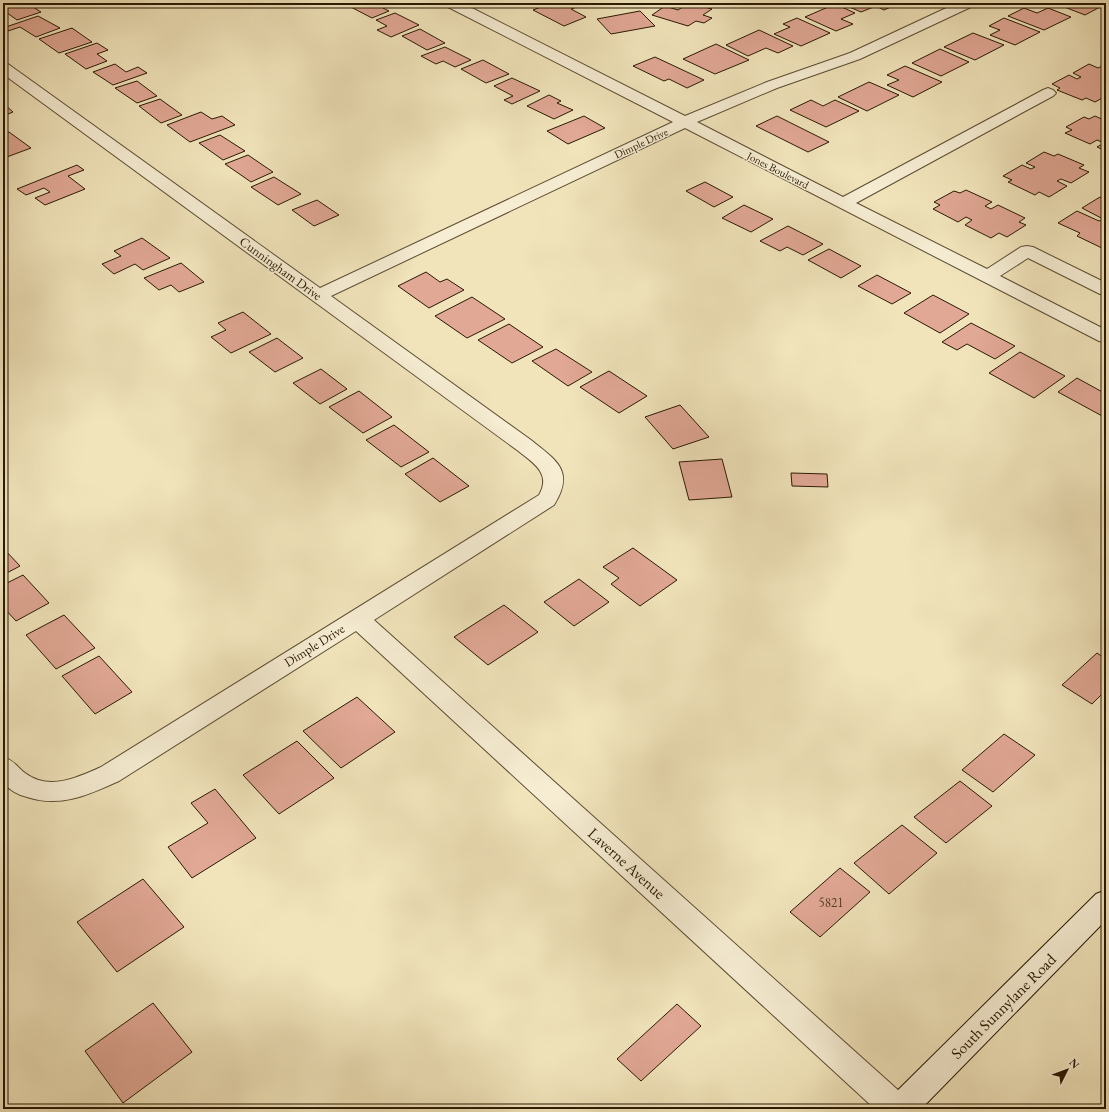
<svg xmlns="http://www.w3.org/2000/svg" width="1109" height="1112" viewBox="0 0 1109 1112" font-family="'EB Garamond',serif">
<style>
.building{fill:#e1a895;stroke:#291902}
.lines{fill:none;stroke-linecap:round;stroke-linejoin:round}
.minor-casing{stroke:#5b4c30;stroke-width:2}
.secondary-casing{stroke:#291902;stroke-width:2}
.minor{fill:#f6edd3;fill-rule:evenodd}
.secondary{fill:#f6edd3;fill-rule:evenodd}
.labels{text-anchor:middle;stroke-width:3;stroke-linejoin:round;paint-order:stroke}
.far-street-label{font-size:11px;fill:#291902;stroke:#f6edd3}
.street-label{font-size:13px;fill:#291902;stroke:#f6edd3}
.near-number-label{font-size:13px;fill:#573d27}
.near-street-label{font-size:16px;fill:#291902;stroke:#f6edd3}
</style>
<rect width="100%" height="100%" fill="#f1e4bb"/>
<filter id="stains"><feTurbulence type="fractalNoise" baseFrequency=".005" numOctaves="4"/><feColorMatrix values="0 0 0 0 .2 0 0 0 0 .09 0 0 0 0 .02 0 0 0 .5 -.17"/></filter>
<radialGradient id="worn" r=".72"><stop offset=".6" stop-color="#630" stop-opacity="0"/><stop offset="1" stop-color="#630" stop-opacity=".3"/></radialGradient>
<g class="building">
<polygon points="10,3 43,3 44,4 33,7 41,12 17,20 3,10 3,5"/>
<polygon points="353,3 373,3 389,11 372,18 347,5"/>
<polygon points="551,3 574,3 580,6 571,9 586,17 564,26 533,10"/>
<polygon points="689,3 712,9 703,15 712,18 704,23 696,21 688,26 652,15 665,6 678,10"/>
<polygon points="840,3 900,3 884,10 876,6 861,12"/>
<polygon points="1054,3 1093,3 1102,6 1085,15"/>
<polygon points="835,4 855,13 841,19 853,24 836,31 805,17"/>
<polygon points="1024,8 1037,13 1048,8 1071,17 1044,30 1008,16"/>
<polygon points="640,11 655,26 611,34 597,19"/>
<polygon points="395,13 419,25 391,37 377,30 387,26 376,20"/>
<polygon points="38,16 60,28 36,37 20,27 8,31 3,28"/>
<polygon points="797,18 830,33 801,46 774,34 790,27 783,24"/>
<polygon points="1004,18 1040,32 1015,45 990,35 1000,30 989,26"/>
<polygon points="72,28 92,42 59,53 39,39"/>
<polygon points="420,29 445,43 427,50 402,36"/>
<polygon points="759,30 793,46 778,53 766,48 748,56 726,45"/>
<polygon points="973,33 1004,45 975,60 944,47"/>
<polygon points="97,43 108,50 97,54 107,61 86,69 65,54"/>
<polygon points="716,44 749,60 715,74 683,59"/>
<polygon points="445,47 471,60 455,67 443,61 436,64 421,56"/>
<polygon points="940,49 969,62 941,76 912,63"/>
<polygon points="655,57 704,80 687,88 669,79 664,81 633,66"/>
<polygon points="483,60 509,74 486,83 461,69"/>
<polygon points="115,64 126,72 138,67 147,73 113,85 93,72"/>
<polygon points="1089,64 1098,68 1102,66 1106,67 1106,87 1102,89 1106,91 1106,96 1095,102 1086,98 1082,100 1057,90 1060,88 1052,84 1069,75 1077,79 1081,77 1073,73"/>
<polygon points="905,66 942,82 913,97 887,85 899,80 887,75"/>
<polygon points="512,78 540,91 512,104 504,100 513,96 494,86"/>
<polygon points="137,81 157,96 137,103 115,88"/>
<polygon points="869,82 899,95 867,111 838,97"/>
<polygon points="549,95 561,101 557,103 573,110 554,119 527,106"/>
<polygon points="160,99 182,115 161,123 139,106"/>
<polygon points="811,100 823,106 835,100 859,111 826,127 790,110"/>
<polygon points="5,105 13,112 3,116 3,106"/>
<polygon points="201,112 212,119 222,116 235,125 190,142 167,125"/>
<polygon points="584,116 605,128 568,144 547,131"/>
<polygon points="777,116 829,142 808,152 756,126"/>
<polygon points="1095,116 1106,121 1106,151 1097,147 1104,143 1097,140 1090,144 1065,133 1072,130 1066,127 1084,117 1089,119"/>
<polygon points="9,132 31,148 4,158 3,157 3,134"/>
<polygon points="220,135 245,151 223,160 199,143"/>
<polygon points="1044,152 1054,156 1058,154 1084,165 1079,168 1089,172 1071,183 1061,179 1057,181 1067,186 1049,197 1039,192 1035,195 1008,182 1012,180 1003,176 1022,165 1031,169 1035,167 1026,163"/>
<polygon points="248,155 273,172 251,182 225,164"/>
<polygon points="77,165 84,170 68,176 85,189 45,205 35,198 50,192 44,188 26,195 17,189"/>
<polygon points="274,177 301,194 278,205 251,187"/>
<polygon points="705,182 733,197 714,207 686,191"/>
<polygon points="966,190 992,202 985,206 991,209 998,205 1025,218 1019,222 1026,225 1007,237 999,233 991,238 965,225 972,220 966,217 958,222 933,209 940,205 934,202 954,191 960,193"/>
<polygon points="1100,197 1106,200 1106,248 1104,249 1077,236 1080,233 1058,223 1077,211 1099,221 1103,219 1082,208"/>
<polygon points="317,200 339,215 314,226 292,210"/>
<polygon points="744,205 773,219 751,232 722,218"/>
<polygon points="788,226 823,244 803,255 787,247 780,251 760,241"/>
<polygon points="142,238 170,258 143,270 135,264 114,274 102,264 121,256 114,251"/>
<polygon points="829,249 861,266 841,278 808,260"/>
<polygon points="181,263 204,282 179,292 171,285 159,290 144,278"/>
<polygon points="426,272 440,282 447,279 464,290 429,308 398,286"/>
<polygon points="877,275 911,293 892,304 858,286"/>
<polygon points="933,295 969,314 940,333 904,313"/>
<polygon points="472,297 505,319 467,338 435,316"/>
<polygon points="243,312 271,334 231,353 211,337 226,330 218,323"/>
<polygon points="971,323 1015,346 995,359 967,344 957,350 942,342"/>
<polygon points="509,324 543,347 512,363 478,340"/>
<polygon points="277,338 303,358 275,372 249,352"/>
<polygon points="556,349 592,372 568,386 532,361"/>
<polygon points="1020,352 1065,376 1034,398 989,373"/>
<polygon points="321,369 347,389 320,404 293,383"/>
<polygon points="609,371 647,396 619,413 580,387"/>
<polygon points="1077,378 1106,394 1106,416 1104,417 1058,392"/>
<polygon points="359,391 392,417 363,433 329,407"/>
<polygon points="680,405 709,437 673,449 645,417"/>
<polygon points="394,425 429,452 401,467 366,440"/>
<polygon points="433,458 469,486 440,502 405,474"/>
<polygon points="722,459 732,497 689,500 679,462"/>
<polygon points="791,473 827,474 828,487 792,486"/>
<polygon points="3,548 20,566 3,575"/>
<polygon points="633,548 677,580 640,606 611,584 619,578 603,567"/>
<polygon points="23,575 49,603 16,621 3,607 3,585"/>
<polygon points="579,579 609,602 574,626 544,602"/>
<polygon points="504,605 538,632 488,665 454,637"/>
<polygon points="64,615 95,648 56,669 26,635"/>
<polygon points="1097,653 1106,659 1106,690 1092,704 1062,685"/>
<polygon points="99,656 132,692 95,714 62,676"/>
<polygon points="357,697 395,732 341,768 303,731"/>
<polygon points="1004,734 1035,755 993,792 962,770"/>
<polygon points="297,741 334,778 279,814 243,775"/>
<polygon points="960,781 992,806 946,843 914,817"/>
<polygon points="215,789 256,838 192,878 168,847 208,823 191,803"/>
<polygon points="902,825 937,853 889,894 854,863"/>
<polygon points="840,868 870,892 820,937 790,912"/>
<polygon points="143,879 184,927 117,972 77,922"/>
<polygon points="153,1003 192,1052 123,1103 85,1051"/>
<polygon points="677,1004 701,1026 641,1081 617,1059"/>
</g>
<g class="lines">
<g class="minor-casing">
<path id="minor" d="M444 3H462L685 116 767 82 850 53 957 3H975L973 6 860 59 777 88 697 122 843 197 1043 90 1048 88 1053 90 1056 93 1053 96 856 203 987 269 1021 247 1027 246 1033 247 1106 283V295L1100 294 1028 258 1000 276 1106 330V343L1099 341 685 128 331 296 531 440C557 461 575 471 554 505L374 620 908 1099 912 1109H875L356 631 119 781C88 795 60 808 27 797 18 795 10 790 3 783V757C15 761 16 766 25 773 49 791 77 778 101 767L539 495C552 473 532 462 517 450L3 74V63L8 64 320 288 673 122 446 6Z"/>
</g>
<g class="secondary-casing">
<polygon id="secondary" points="1106,890 1106,920 921,1109 885,1109 889,1099 1096,894"/>
</g>
<use href="#minor" class="minor"/>
<use href="#secondary" class="secondary"/>
</g>
<g class="labels">
<g class="far-street-label">
<text transform="translate(641 143) rotate(-25)" y="4">Dimple Drive</text>
<text transform="translate(778 170) rotate(27)" y="4">Jones Boulevard</text>
</g>
<g class="street-label">
<text transform="translate(281 268) rotate(36)" y="5">Cunningham Drive</text>
<text transform="translate(314 645) rotate(-32)" y="5">Dimple Drive</text>
</g>
<g class="near-number-label">
<text x="831" y="907">5821</text>
</g>
<g class="near-street-label">
<text transform="translate(627 863) rotate(42)" y="6">Laverne Avenue</text>
<text transform="translate(1003 1006) rotate(-45)" y="6">South Sunnylane Road</text>
</g>
</g>
<rect width="1109" height="1112" fill="none" stroke="#f1e4bb" stroke-width="16"/>
<rect x="4" y="4" width="1101" height="1104" fill="none" stroke="#291902" stroke-width="2"/>
<rect x="8" y="8" width="1093" height="1096" fill="none" stroke="#291902"/>
<g transform="translate(1067 1070) rotate(48)" stroke="#f6edd3" stroke-width="3" paint-order="stroke">
<path d="M0-3L7 15L0 10L-7 15Z" fill="#291902"/>
<text y="-6" font-size="11" font-weight="bold" text-anchor="middle" fill="#291902">N</text>
</g>
<rect width="100%" height="100%" filter="url(#stains)"/>
<rect width="100%" height="100%" fill="url(#worn)"/>
</svg>
